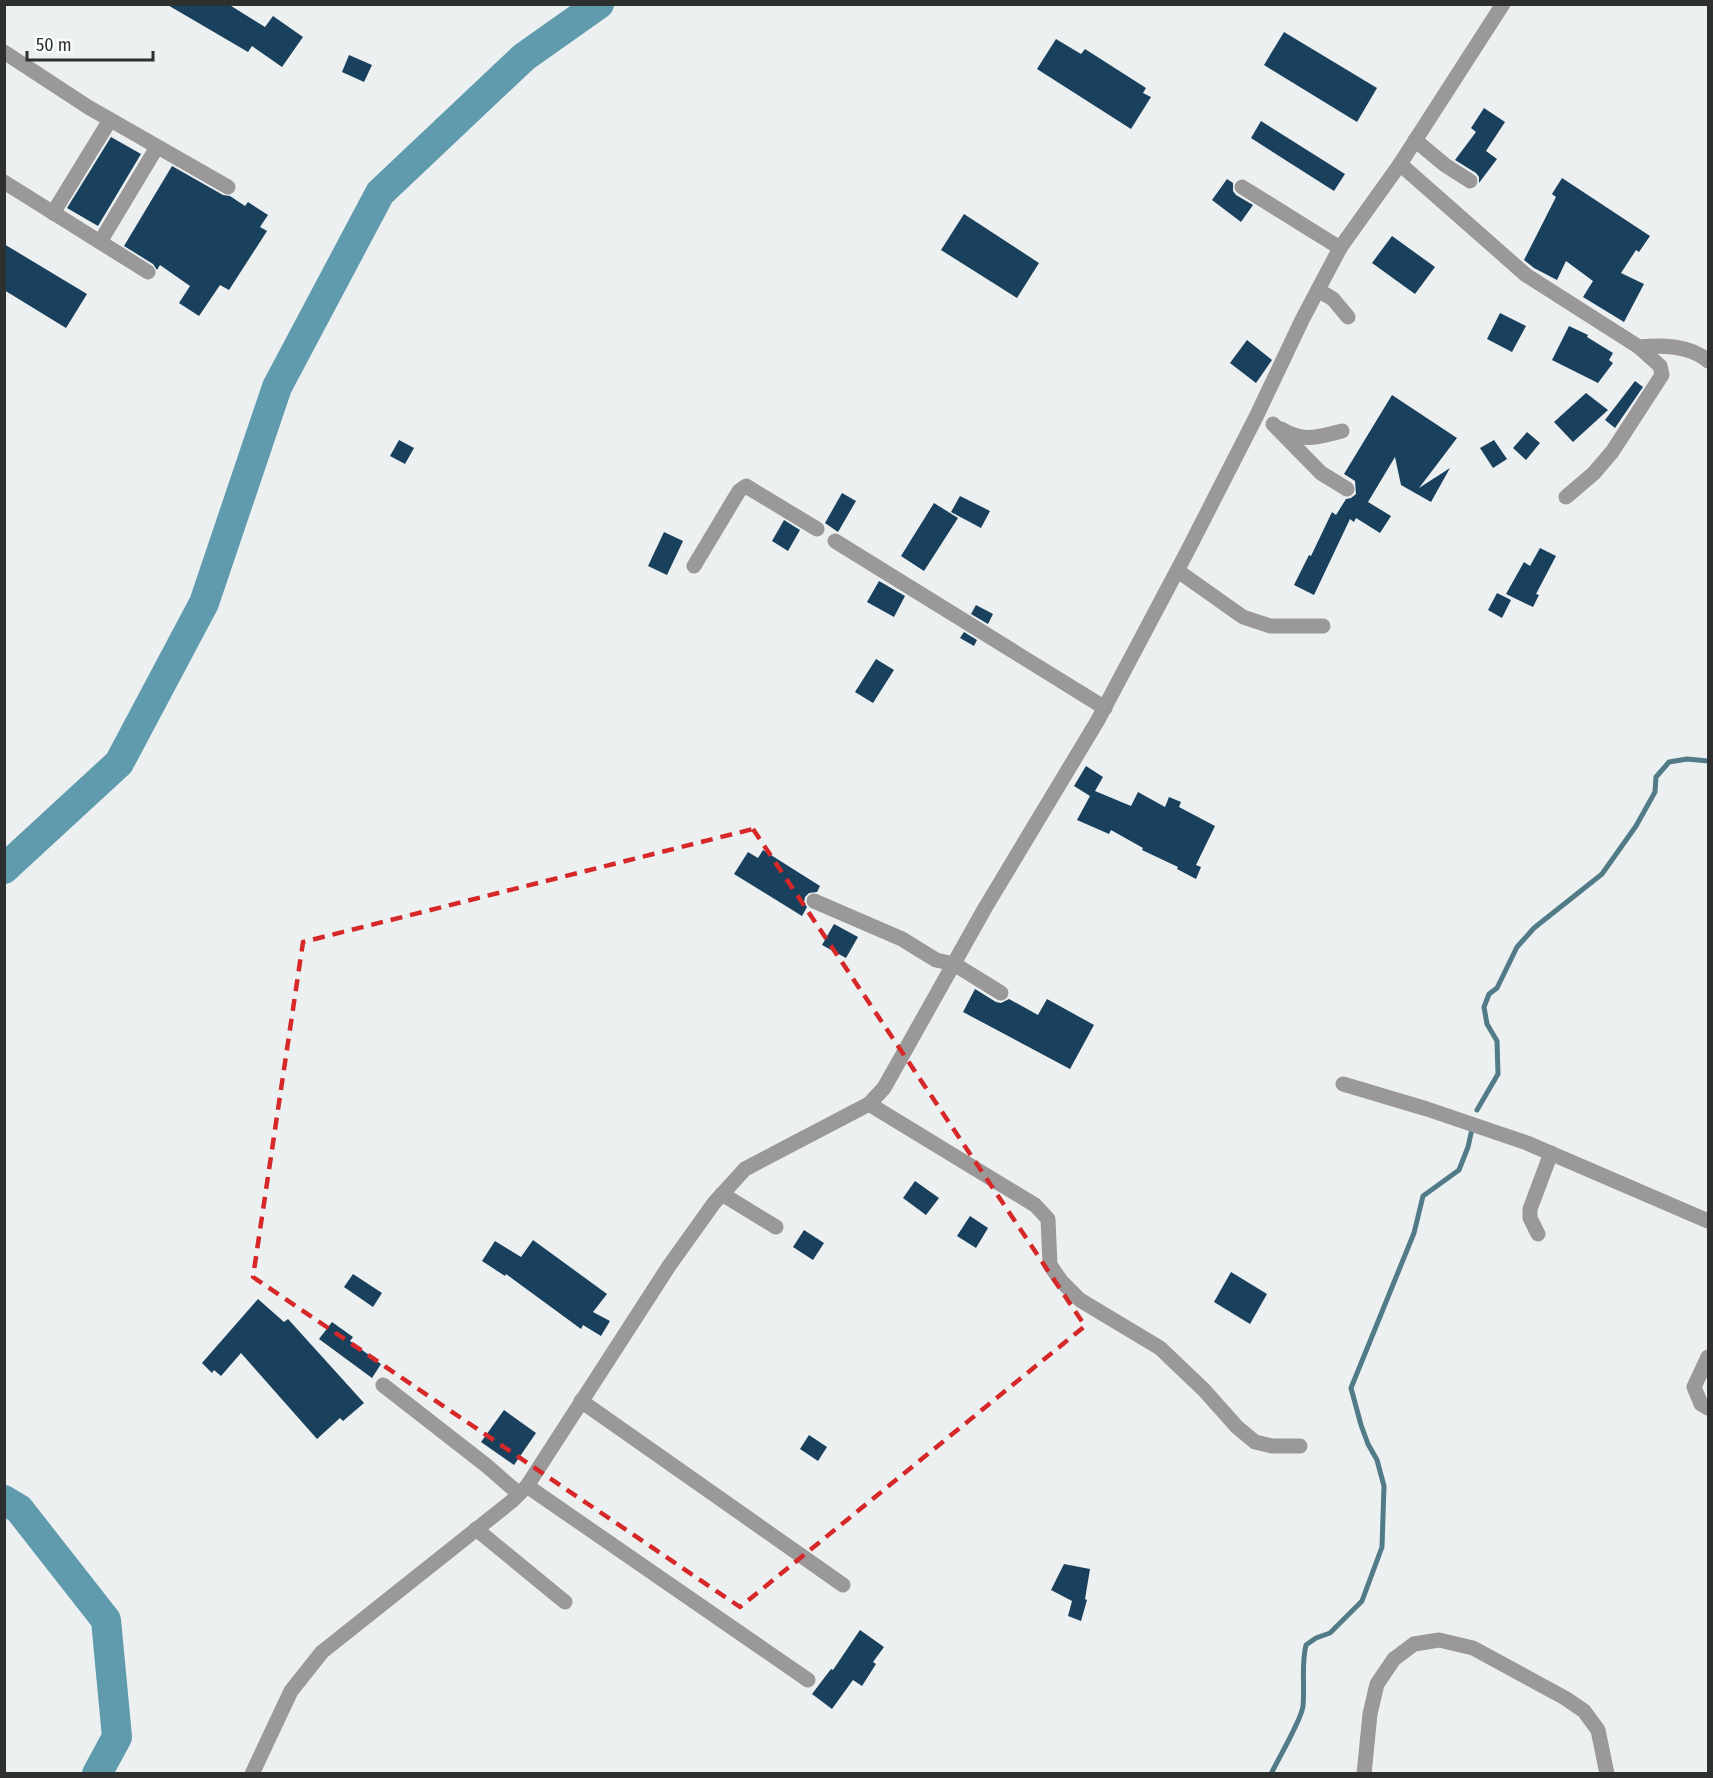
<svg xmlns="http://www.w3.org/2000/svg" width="1713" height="1778" viewBox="0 0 1713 1778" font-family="'Fira Sans Condensed',sans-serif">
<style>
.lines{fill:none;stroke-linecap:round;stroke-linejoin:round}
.stream{stroke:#507b87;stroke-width:5}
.river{stroke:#5f9bad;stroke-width:30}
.building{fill:#19415e}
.minor{stroke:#9a9898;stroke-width:15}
.marked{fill:none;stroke:#d62828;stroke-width:4.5;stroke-dasharray:12 8;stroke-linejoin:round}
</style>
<rect width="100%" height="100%" fill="#edf0f1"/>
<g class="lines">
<g class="stream">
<polyline points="1477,1110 1498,1074 1497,1041 1487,1024 1484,1007 1489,994 1497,988 1517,947 1534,928 1602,874 1636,826 1655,792 1656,777 1669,762 1687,759 1708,761"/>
<path d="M1271 1774C1278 1759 1302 1719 1303 1706 1305 1685 1301 1665 1306 1645L1316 1638 1330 1633 1362 1601 1382 1547 1384 1486 1377 1460 1368 1444 1361 1425 1351 1388 1414 1233 1423 1196 1459 1170 1468 1147 1472 1129"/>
</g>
<g class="river">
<polyline points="4,869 119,763 204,603 277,387 380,193 524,57 599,4"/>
<polyline points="4,1500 19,1509 106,1620 117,1737 97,1774"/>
</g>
</g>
<g class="building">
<polygon points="166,4 228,4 265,27 273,16 303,37 282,67 252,46 248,52"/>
<polygon points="1284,32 1377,88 1357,122 1264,65"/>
<polygon points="1056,39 1081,54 1085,49 1146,88 1143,93 1151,97 1131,129 1037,69"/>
<polygon points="349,55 372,65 364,82 342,72"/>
<polygon points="1484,108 1505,122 1486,151 1497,159 1479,183 1479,177 1476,173 1455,160 1476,132 1471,128"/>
<polygon points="1261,121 1345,174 1334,191 1251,138"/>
<polygon points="111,137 141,154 98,226 67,208"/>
<polygon points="172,166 223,195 230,196 245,206 248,202 268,215 260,227 267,231 229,290 220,285 199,316 179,303 190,286 160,265 157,270 153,264 124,246"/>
<polygon points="1562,178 1650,236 1639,252 1636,250 1621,273 1644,284 1624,322 1583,297 1593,281 1566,261 1557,280 1534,268 1524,260 1556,197 1552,194"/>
<polygon points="1227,179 1233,183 1233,191 1236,195 1253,205 1241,222 1212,200"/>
<polygon points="964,214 1039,263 1017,298 941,250"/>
<polygon points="1392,236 1435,267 1415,294 1372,263"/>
<polygon points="4,244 87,294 66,328 4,290"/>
<polygon points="1500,313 1526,326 1512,352 1487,339"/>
<polygon points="1569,326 1588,335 1587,337 1613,353 1609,360 1613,363 1598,383 1552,360"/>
<polygon points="1247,340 1272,360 1256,383 1230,363"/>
<polygon points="1635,381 1643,387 1615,428 1605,420"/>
<polygon points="1586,393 1608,410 1573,442 1554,422"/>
<polygon points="1392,395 1457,438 1419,488 1450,468 1431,502 1401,485 1395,457 1368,502 1391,516 1380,533 1356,518 1354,522 1350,519 1314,595 1294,585 1309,555 1311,556 1332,512 1336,515 1346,499 1351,498 1356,494 1355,481 1344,474"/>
<polygon points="1527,432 1540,443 1526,460 1513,448"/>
<polygon points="399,440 414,448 405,464 390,456"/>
<polygon points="1494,440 1507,459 1493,468 1480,448"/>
<polygon points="842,493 856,501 838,532 825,523"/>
<polygon points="960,496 990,511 981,528 951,512"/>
<polygon points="934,503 958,518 924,571 901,556"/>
<polygon points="784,520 800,530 788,551 772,541"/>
<polygon points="664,532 683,541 667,575 648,566"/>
<polygon points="1540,548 1556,556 1536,594 1539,595 1533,607 1506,594 1524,562 1530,566"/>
<polygon points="879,581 905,596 894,617 867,602"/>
<polygon points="1497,593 1511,600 1502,618 1488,610"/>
<polygon points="976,605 993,614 988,624 971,614"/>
<polygon points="964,632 977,640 974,646 960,638"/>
<polygon points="876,659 894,670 873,703 855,692"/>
<polygon points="1086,766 1103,777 1095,791 1131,806 1138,792 1165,807 1169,797 1181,802 1179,807 1215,826 1196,865 1201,867 1196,879 1177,869 1178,867 1142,850 1143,848 1111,830 1109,834 1077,820 1090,796 1074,786"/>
<polygon points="763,850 820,886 817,892 809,893 805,897 804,903 807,907 802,916 734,874 748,852 758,858"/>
<polygon points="834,924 858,937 846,958 822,945"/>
<polygon points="975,989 996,1002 1001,1003 1009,999 1038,1015 1047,999 1094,1025 1070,1069 963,1012"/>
<polygon points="915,1181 939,1198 926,1215 903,1198"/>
<polygon points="970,1216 988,1228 976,1248 957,1236"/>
<polygon points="804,1230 824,1243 813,1260 793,1247"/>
<polygon points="533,1240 607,1294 593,1312 610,1321 601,1336 583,1325 581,1329 506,1274 505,1276 482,1261 495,1241 521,1257"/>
<polygon points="1231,1272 1267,1294 1250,1324 1214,1302"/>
<polygon points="353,1274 382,1293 373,1307 344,1287"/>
<polygon points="258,1299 284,1322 288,1319 364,1403 343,1421 340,1418 317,1439 241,1353 221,1376 214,1370 212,1373 202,1363"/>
<polygon points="332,1322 353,1337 350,1341 381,1364 372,1378 319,1339"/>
<polygon points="504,1410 536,1433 514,1465 481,1442"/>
<polygon points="809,1435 827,1447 818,1461 800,1449"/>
<polygon points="1064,1564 1090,1569 1085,1599 1087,1600 1081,1621 1068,1616 1072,1601 1051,1590"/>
<polygon points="860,1630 884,1647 873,1662 876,1664 862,1686 853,1680 832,1709 812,1694 831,1669 833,1670"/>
</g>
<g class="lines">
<g class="minor">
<polyline points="4,52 88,107 228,187"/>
<polyline points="1415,140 1445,165 1470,181"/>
<polyline points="1400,164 1526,275 1639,347 1660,366 1662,375 1612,452 1594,473 1566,497"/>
<polyline points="4,182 148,272"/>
<polyline points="1242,187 1340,248"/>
<polyline points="53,213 110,120"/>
<polyline points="100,242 157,147"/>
<polyline points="1318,290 1333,299 1348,317"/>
<path d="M1639 347C1662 345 1690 345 1708 361"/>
<polyline points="1273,424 1321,473 1347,489"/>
<path d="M1281 429C1305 443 1317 437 1342 431"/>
<polyline points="835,541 1105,708"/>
<polyline points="694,566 739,491 746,486 817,529"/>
<polyline points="1178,571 1243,617 1270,626 1323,626"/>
<polyline points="814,901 902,939 936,960 954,964 1001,993"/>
<polyline points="1343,1084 1427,1109 1527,1143 1708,1221"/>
<polyline points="869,1104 1035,1205 1048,1219 1050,1265 1061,1281 1080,1300 1160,1348 1204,1390 1237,1427 1255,1442 1272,1446 1300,1446"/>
<polyline points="722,1194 776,1227"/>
<polyline points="1538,1234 1530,1218 1530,1209 1551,1153"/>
<polyline points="1708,1357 1694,1387 1701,1404 1708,1408"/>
<polyline points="383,1385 487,1466 519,1494"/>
<polyline points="581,1401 843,1585"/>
<polyline points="527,1486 808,1680"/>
<polyline points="476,1529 565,1602"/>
<polyline points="252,1774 291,1691 322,1652 512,1501 527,1486 669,1266 714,1203 745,1169 869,1104 884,1088 985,908 1098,720 1187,552 1257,415 1302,320 1340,248 1400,164 1503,4"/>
<polyline points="1364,1774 1370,1714 1377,1684 1394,1659 1414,1644 1439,1640 1473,1648 1565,1698 1584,1711 1598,1730 1607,1774"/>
</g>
</g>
<path class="marked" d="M753 829 1085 1326 740 1607 253 1277 303 942Z"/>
<rect width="1713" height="1778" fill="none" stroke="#2e2f2f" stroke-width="12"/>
<path d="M27 51v9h126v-9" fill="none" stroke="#2e2f2f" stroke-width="3"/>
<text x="36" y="51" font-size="18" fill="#2e2f2f" stroke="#fbfdff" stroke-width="4.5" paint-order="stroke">50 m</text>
</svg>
